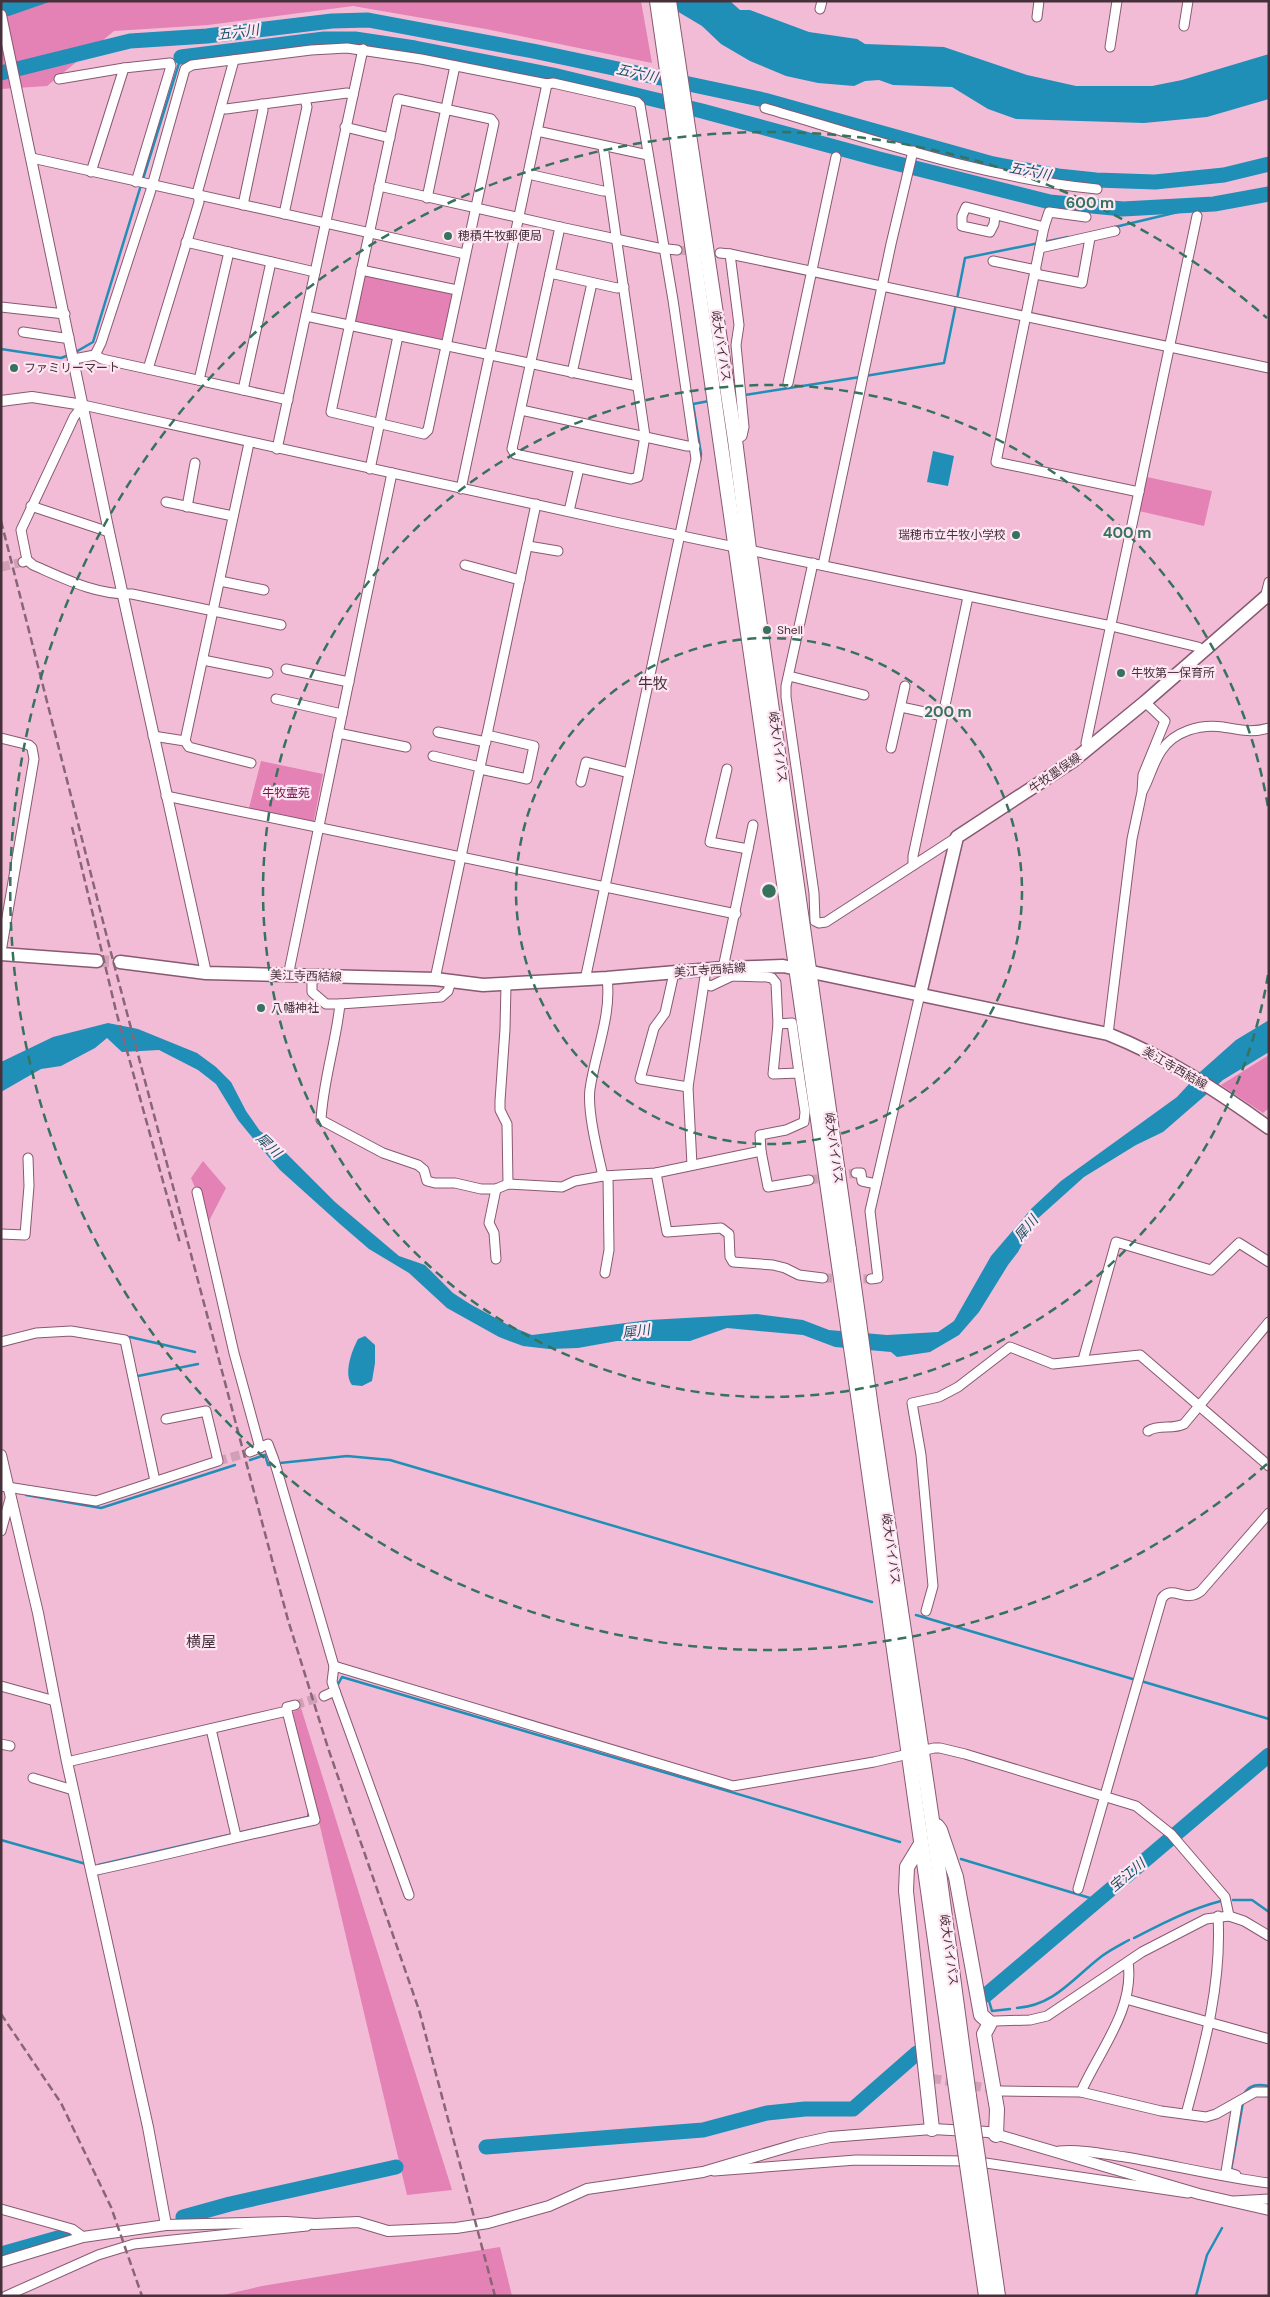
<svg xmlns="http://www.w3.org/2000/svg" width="1270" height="2297" viewBox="0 0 1270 2297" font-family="'DM Sans','Noto Sans JP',sans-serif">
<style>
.green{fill:#e481b5}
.water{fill:#1f8fb8}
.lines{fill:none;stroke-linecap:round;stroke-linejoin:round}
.stream{stroke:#1f8fb8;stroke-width:2.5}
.river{stroke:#1f8fb8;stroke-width:15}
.minor-tunnel{stroke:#d0a0b7;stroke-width:9;stroke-dasharray:9 4.5;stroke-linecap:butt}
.secondary-tunnel{stroke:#d0a0b7;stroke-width:12;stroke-dasharray:12 6;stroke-linecap:butt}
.minor-casing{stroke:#885971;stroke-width:11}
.tertiary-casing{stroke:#885971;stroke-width:12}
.secondary-casing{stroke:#885971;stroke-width:15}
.trunk-casing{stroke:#885971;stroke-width:16}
.minor{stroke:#fff;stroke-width:9}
.tertiary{stroke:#fff;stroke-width:10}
.secondary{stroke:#fff;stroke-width:12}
.trunk{stroke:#fff;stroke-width:14}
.rail{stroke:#867;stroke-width:2.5;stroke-dasharray:8 4;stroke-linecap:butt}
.trunk-bridge-casing{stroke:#885971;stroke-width:16;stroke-linecap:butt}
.trunk-bridge{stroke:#fff;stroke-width:14}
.ring{fill:none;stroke:#36725d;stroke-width:2.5;stroke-dasharray:9 6}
.poi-dot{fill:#36725d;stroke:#fee7f2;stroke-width:2}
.labels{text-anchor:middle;stroke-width:4.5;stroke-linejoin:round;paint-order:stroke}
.poi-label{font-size:12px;fill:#46313b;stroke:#fee7f2;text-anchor:start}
.street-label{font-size:12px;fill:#46313b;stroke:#fee7f2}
.park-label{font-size:12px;fill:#72184f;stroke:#fee7f2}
.water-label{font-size:14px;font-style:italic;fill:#195167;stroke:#fee7f2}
.quarter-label{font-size:15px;fill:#46313b;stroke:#fee7f2}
.centre{fill:#36725d;stroke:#fee7f2;stroke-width:2.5}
.ring-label{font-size:15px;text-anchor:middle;font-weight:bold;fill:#36725d;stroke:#fee7f2;stroke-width:4.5;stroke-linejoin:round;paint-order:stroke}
</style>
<rect width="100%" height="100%" fill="#f2bcd6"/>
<g class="green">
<polygon points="1,1 641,1 652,63 486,29 353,6 208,25 114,31 47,86 1,89"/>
<polygon points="370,274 450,291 453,295 442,339 439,341 356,323 355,321 364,276"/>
<polygon points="1147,477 1212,491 1204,526 1139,511"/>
<polygon points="261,761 323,774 313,825 248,812"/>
<polygon points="1269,1055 1269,1108 1263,1113 1221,1085"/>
<polygon points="203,1161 226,1188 209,1221 191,1178"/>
<polygon points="301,1708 452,2190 407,2195 293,1712"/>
<polygon points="500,2247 512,2296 219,2296 262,2286"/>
</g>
<g class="water">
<polygon points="1,1 52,1 9,16 1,16"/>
<polygon points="660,1 730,1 740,10 750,10 809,32 857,39 865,44 944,47 1027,75 1076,86 1152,86 1182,80 1269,54 1269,99 1207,117 1144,123 1016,119 988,109 952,87 893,85 879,80 865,81 854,86 818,83 786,76 750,61 721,44 702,26"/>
<polygon points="933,451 954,456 948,486 927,482"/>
<polygon points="1269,1020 1269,1052 1223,1080 1163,1132 1136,1145 1084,1177 1035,1221 1018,1252 1008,1265 979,1312 959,1335 930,1352 897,1357 891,1352 835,1347 803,1335 727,1328 690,1341 617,1341 578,1348 549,1349 523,1346 499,1337 447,1308 409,1273 369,1249 340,1224 280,1170 261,1148 238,1120 216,1084 198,1070 159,1050 122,1052 107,1038 95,1048 61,1066 41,1069 1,1092 1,1062 53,1037 108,1023 138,1029 197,1053 216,1067 231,1082 246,1111 260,1131 273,1140 335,1202 399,1256 425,1265 453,1293 470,1304 510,1326 532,1335 649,1320 757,1314 803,1320 829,1330 887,1335 938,1332 954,1321 991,1256 1032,1208 1061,1181 1177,1097 1200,1072 1236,1040"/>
<path d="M365 1336 375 1345V1363L372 1381 362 1386 352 1385C343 1374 352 1350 358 1339Z"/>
</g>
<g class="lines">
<g class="stream">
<polyline points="143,179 181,57"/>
<polyline points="1115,227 1178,212 1178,207"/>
<polyline points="1044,242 1068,237"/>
<polyline points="957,299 965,258 1039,243"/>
<polyline points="1,349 61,358 69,355"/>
<polyline points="74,353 93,342 141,185"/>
<polyline points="865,376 944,363 956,304"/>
<polyline points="732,397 860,377"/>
<polyline points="700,461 701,454 693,404 709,401"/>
<polyline points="130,1337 195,1352"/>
<polyline points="138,1376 198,1364"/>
<polyline points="250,1460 265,1455 268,1465 272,1465"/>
<polyline points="280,1463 347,1456 390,1460 872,1602"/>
<polyline points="26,1495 101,1508 235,1465"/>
<polyline points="916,1615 1136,1680"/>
<polyline points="1141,1681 1269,1719"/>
<polyline points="337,1686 342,1677 900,1842"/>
<polyline points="1,1840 86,1864"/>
<polyline points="961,1859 1090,1898 1095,1902"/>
<polyline points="98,1865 308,1817 309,1812"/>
<polyline points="1233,1900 1252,1900 1269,1912"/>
<path d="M1134 1938C1163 1923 1190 1909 1221 1901"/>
<polyline points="987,1994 992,2011 1010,2009"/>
<path d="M1017 2008C1055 2005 1073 1978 1102 1956 1110 1950 1120 1945 1129 1940"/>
<path d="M1244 2094C1250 2084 1258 2084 1269 2086"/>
<polyline points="1231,2170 1243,2102"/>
<polyline points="1196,2296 1207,2255 1222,2228"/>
</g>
<g class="river">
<polyline points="181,57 324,39 355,39 415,48 553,75 702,111 879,159 1050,202 1123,209 1214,204 1269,194"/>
<polyline points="1,73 130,41 207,36 332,21 368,20 533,51 764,100 993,164 1058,176 1096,180 1155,182 1224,175 1269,164"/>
<polyline points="986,1995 1269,1755"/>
<polyline points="486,2147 703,2130 767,2113 805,2109 853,2109 917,2053"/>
<polyline points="183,2217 230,2204 396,2167"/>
<polyline points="1,2254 65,2236"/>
</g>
<g class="minor-tunnel">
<polyline points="677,250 720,253"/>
<polyline points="1,567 23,562"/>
<polyline points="809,1180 856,1173"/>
<polyline points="823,1278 871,1279"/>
<polyline points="218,1461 250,1452"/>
<polyline points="295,1705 324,1696"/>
<polyline points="919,2076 998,2090"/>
</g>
<polyline class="secondary-tunnel" points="97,961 120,962"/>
<g class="minor-casing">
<g id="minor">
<polyline points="820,9 822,1"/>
<polyline points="1037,17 1039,1"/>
<polyline points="1184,26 1188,1"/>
<polyline points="1110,47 1117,1"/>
<polyline points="59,79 124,68"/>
<polygon points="398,99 491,119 494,123 428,430 424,434 331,412"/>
<polyline points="221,108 226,109 347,93 353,95"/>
<path d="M765 108C874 140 984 178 1097 189"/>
<polyline points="345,127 390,138"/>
<polyline points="537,131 648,155"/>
<polyline points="32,158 465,254"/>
<polyline points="91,172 124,68 170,63 171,66 136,182"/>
<polyline points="528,174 603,191 609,191"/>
<polyline points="379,186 560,227 658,248 677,250"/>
<polyline points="427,198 455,66"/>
<polyline points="243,205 263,110 262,104"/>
<polyline points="284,214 307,107 305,99"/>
<polyline points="995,215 994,224 990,232 962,226 962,216 966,207 1044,227 1049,212 1086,217"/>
<polyline points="560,227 512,449 515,454 631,479 638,477 645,436 603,146"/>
<polyline points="1044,227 996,462 1139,492"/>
<polyline points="186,242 315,272"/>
<polyline points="1040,248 1115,231"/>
<polyline points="720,253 730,254 1269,368"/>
<polyline points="730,254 739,325 736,345 744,427 742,436 735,440"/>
<polyline points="993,261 1036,270"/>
<polyline points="361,270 457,290"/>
<polyline points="550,273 617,288 624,287"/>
<polyline points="1035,274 1082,283 1090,238"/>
<polyline points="1,307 65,314"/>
<polyline points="306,316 637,386"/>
<polyline points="23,332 64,338 69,337"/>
<polyline points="95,355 101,343 150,193 185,69 192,65 311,50 347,48 421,59 547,84 553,83 637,102 640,105 673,300 696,459 585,980"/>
<polyline points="74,359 95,355 102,359 288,400"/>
<polyline points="148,369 199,202 198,190 234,60"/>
<polyline points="572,373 592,283"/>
<polyline points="199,380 229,252"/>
<polyline points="788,383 836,157"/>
<polyline points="243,390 271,262"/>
<polyline points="521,410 687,446 695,446"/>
<polyline points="277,449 363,49"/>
<polyline points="370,469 398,336"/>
<polyline points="461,489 547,84"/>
<polyline points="166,502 233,516"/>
<polyline points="31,506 109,532"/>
<polyline points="187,507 195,463"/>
<polyline points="569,511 579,468"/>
<polyline points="528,546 558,551"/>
<path d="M27 560 33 565C65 579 96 595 132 594L281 625"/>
<polyline points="23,562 27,560 21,530 74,417 83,405 620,523 1111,626 1198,647 1203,651"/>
<polyline points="813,563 786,686 786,697 814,893 815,921 819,923 826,922 957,837"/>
<polyline points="465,565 520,580"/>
<polyline points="823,565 891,244 913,151"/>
<polyline points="220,581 264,590"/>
<polyline points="1265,598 1269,582"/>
<polyline points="203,660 268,673"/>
<polyline points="286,669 349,682"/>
<polyline points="789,676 864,695"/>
<polyline points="276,699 342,714"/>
<polyline points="901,707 943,716"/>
<polyline points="438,732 486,742"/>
<polyline points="338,733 406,747"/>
<polyline points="153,736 185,741 189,747 251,763"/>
<polyline points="1,738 29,745 32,748 34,759 1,952"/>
<polyline points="185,741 249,443"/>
<polyline points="891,748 905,686"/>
<polyline points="1088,749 1086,743 1197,216"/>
<polyline points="433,756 480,767"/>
<polyline points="480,769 527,779 534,746 487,735"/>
<polyline points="727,769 710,842 748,849"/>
<polyline points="581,782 586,762 629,773"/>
<path d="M1143 790C1150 777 1153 763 1161 751 1174 731 1200 724 1223 727 1240 730 1251 733 1269 728"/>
<polyline points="166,796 736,914"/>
<polyline points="913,865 913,856 968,597"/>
<polyline points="723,968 753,825"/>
<polyline points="674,973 665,1013 654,1028 640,1079 688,1087"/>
<polyline points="288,976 392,473"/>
<path d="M312 977V992L326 1004H340C336 1043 323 1081 321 1120L383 1153 418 1165 424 1170 427 1181 435 1183H455L481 1189H496L508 1184 562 1187 575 1181 603 1176 656 1173 761 1151 760 1135 786 1130 804 1122 805 1112 799 1073 773 1074 778 1024 776 983 772 978 767 977 732 976 711 986 705 984"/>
<polyline points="435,979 536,504"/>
<polyline points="506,985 505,1029 500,1101 500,1110 507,1124 508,1184"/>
<polyline points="340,1004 441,997 448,991 451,981"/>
<polyline points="778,1024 792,1023 799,1073"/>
<polyline points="1108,1034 1132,839 1142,792 1143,775 1165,721 1145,702"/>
<polyline points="761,1151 768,1187 809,1180"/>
<polyline points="692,1165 688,1087 706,970"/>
<polyline points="656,1173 667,1232 721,1228 729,1234 730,1257 733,1262 773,1265 785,1268 799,1275 823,1278"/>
<polyline points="856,1173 861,1173 862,1181 876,1184"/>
<path d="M603 1176C598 1154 587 1111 590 1089 595 1053 612 1015 607 978"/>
<polyline points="496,1189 489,1223 494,1233 496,1259"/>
<polyline points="197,1192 234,1353 260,1448"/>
<polyline points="1,1234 25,1235 29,1186 28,1158"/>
<polyline points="605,1273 609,1250 608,1177"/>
<polyline points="871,1279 878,1278 870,1211 920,994"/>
<polyline points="1,1342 36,1333 71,1331 125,1340 155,1481"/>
<polyline points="1083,1360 1116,1242 1211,1270 1239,1243 1269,1262"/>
<path d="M1148 1431C1159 1424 1172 1430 1184 1424L1269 1322"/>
<polyline points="250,1452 268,1444 274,1460 334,1666 332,1682 335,1691 324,1696"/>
<polyline points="1,1486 96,1501 218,1461 206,1411 166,1419"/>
<polyline points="1,1531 10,1499"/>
<polyline points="926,1611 933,1586 921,1455 912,1403 939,1397 958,1387 1010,1347 1053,1364 1140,1355 1269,1466"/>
<polyline points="334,1666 733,1786 874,1762 934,1748 940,1748 965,1754 1136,1806 1171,1834 1225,1897 1229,1916"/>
<polyline points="1,1686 55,1701"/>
<polyline points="335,1691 409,1895"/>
<polyline points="211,1729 236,1836"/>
<polyline points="1,1744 10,1746"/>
<polyline points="67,1762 287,1711 287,1707 295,1705"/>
<polyline points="33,1778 73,1790"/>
<path d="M92 1871C167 1855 240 1836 315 1820L287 1711"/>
<path d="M1078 1889 1162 1598C1173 1584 1185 1604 1201 1591L1269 1513"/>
<polyline points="1126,1999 1269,2039"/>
<polyline points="990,2023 995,2021 1030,2020 1047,2016 1142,1952 1206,1919 1229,1916 1244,1921 1269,1936"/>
<polyline points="1001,2091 1081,2092 1161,2111 1206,2117 1216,2114 1255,2092 1269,2092"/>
<path d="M1081 2092C1099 2051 1135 2009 1128 1962"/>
<path d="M1186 2114C1204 2048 1222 1985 1218 1916"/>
<path d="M1059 2151C1081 2149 1104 2154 1125 2157 1173 2165 1220 2177 1269 2183"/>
<polyline points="714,2171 856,2160 972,2161 1188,2193"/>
<polyline points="1236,2175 1226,2172 1237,2104"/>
<polyline points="1234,2201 1269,2199"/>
<polyline points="1,2209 72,2229 83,2237"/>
<polyline points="6,2296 98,2255 134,2244 307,2226"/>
</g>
</g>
<g class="tertiary-casing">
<g id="tertiary">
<polyline points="1,15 109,532 206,973"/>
<polyline points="1,401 32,397 83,405"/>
<polyline points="1,1455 38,1613 67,1762 148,2127 166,2225"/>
<polyline points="1,2262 83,2237 166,2225 286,2222 315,2224 358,2222 388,2231 456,2228 488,2223 513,2216 549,2206 587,2189 703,2172 798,2144 830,2137 932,2129 988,2132 1199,2194 1269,2210"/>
</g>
</g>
<g class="secondary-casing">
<g id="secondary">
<polyline points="1,954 97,961"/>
<path d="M120 962 206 973 435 979 483 985 607 978 723 968 783 966 1108 1034C1166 1057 1218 1091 1269 1128"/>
<polyline points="920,994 957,837 1073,761 1145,702 1269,594"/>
</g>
</g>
<g class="trunk-casing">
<g id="trunk">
<polyline points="657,1 837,1252"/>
<polyline points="669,1 735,440 749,549 849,1250"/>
<polyline points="871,1408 932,1820 969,2096"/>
<polyline points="860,1409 957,2096"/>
<polyline points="937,1826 940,1830 956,1877 981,2015 990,2023 984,2034 997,2109 996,2135"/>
<polyline points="921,1844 907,1867 906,1891 932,2129"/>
</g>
</g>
<use href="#minor" class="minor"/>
<use href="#tertiary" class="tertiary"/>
<use href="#secondary" class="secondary"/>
<use href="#trunk" class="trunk"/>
<g class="rail">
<polyline points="1,521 110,949 288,1620 328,1748 419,2010 495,2296"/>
<polyline points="72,827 116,1011 180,1243"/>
<polyline points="1,2014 61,2103 111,2207 142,2296"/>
</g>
<g class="trunk-bridge-casing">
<g id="trunk-bridge">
<polyline points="849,1250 871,1408"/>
<polyline points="837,1252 860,1409"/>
<polyline points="957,2096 986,2296"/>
<polyline points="969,2096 998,2296"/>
</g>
</g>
<use href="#trunk-bridge" class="trunk-bridge"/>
</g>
<g class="ring">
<circle cx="769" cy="891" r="253"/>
<path d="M1268 975A506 506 0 1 1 1268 807"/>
<path d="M1267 1464A759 759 0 1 1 1267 318"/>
</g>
<g class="poi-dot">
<circle cx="448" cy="236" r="5"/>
<circle cx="14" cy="368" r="5"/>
<circle cx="1016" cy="535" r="5"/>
<circle cx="767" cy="630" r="5"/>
<circle cx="1121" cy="673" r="5"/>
<circle cx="261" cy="1008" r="5"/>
</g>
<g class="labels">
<g class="poi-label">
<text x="458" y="240">穂積牛牧郵便局</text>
<text x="24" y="372">ファミリーマート</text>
<text x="1006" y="539" text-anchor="end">瑞穂市立牛牧小学校</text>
<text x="777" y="634">Shell</text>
<text x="1131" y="677">牛牧第一保育所</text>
<text x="271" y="1012">八幡神社</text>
</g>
<g class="street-label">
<text transform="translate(721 346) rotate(81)" y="4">岐大バイパス</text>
<text transform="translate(778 747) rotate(82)" y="4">岐大バイパス</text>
<text transform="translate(1055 773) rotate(-35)" y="4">牛牧墨俣線</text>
<text transform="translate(710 970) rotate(-4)" y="4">美江寺西結線</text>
<text transform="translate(306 976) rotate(2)" y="4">美江寺西結線</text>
<text transform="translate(1175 1068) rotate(30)" y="4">美江寺西結線</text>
<text transform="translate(834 1148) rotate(82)" y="4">岐大バイパス</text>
<text transform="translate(891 1549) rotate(82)" y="4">岐大バイパス</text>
<text transform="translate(949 1950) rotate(82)" y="4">岐大バイパス</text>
</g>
<g class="park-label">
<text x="286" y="797">牛牧霊苑</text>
</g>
<g class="water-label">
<text transform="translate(238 32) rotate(-7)" y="5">五六川</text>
<text transform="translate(637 73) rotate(12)" y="5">五六川</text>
<text transform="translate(1030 171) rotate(11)" y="5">五六川</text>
<text transform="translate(269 1145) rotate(43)" y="5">犀川</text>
<text transform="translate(1026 1228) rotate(-50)" y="5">犀川</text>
<text transform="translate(636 1331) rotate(-7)" y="5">犀川</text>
<text transform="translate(1127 1875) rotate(-40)" y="5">宝江川</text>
</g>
<g class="quarter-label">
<text x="653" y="689">牛牧</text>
<text x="201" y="1647">横屋</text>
</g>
</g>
<circle cx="769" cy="891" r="8" class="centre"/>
<g class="ring-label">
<text x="1090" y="208">600 m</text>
<text x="1127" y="538">400 m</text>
<text x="948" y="717">200 m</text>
</g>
<rect width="1270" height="2297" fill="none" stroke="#46313b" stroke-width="5"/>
</svg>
